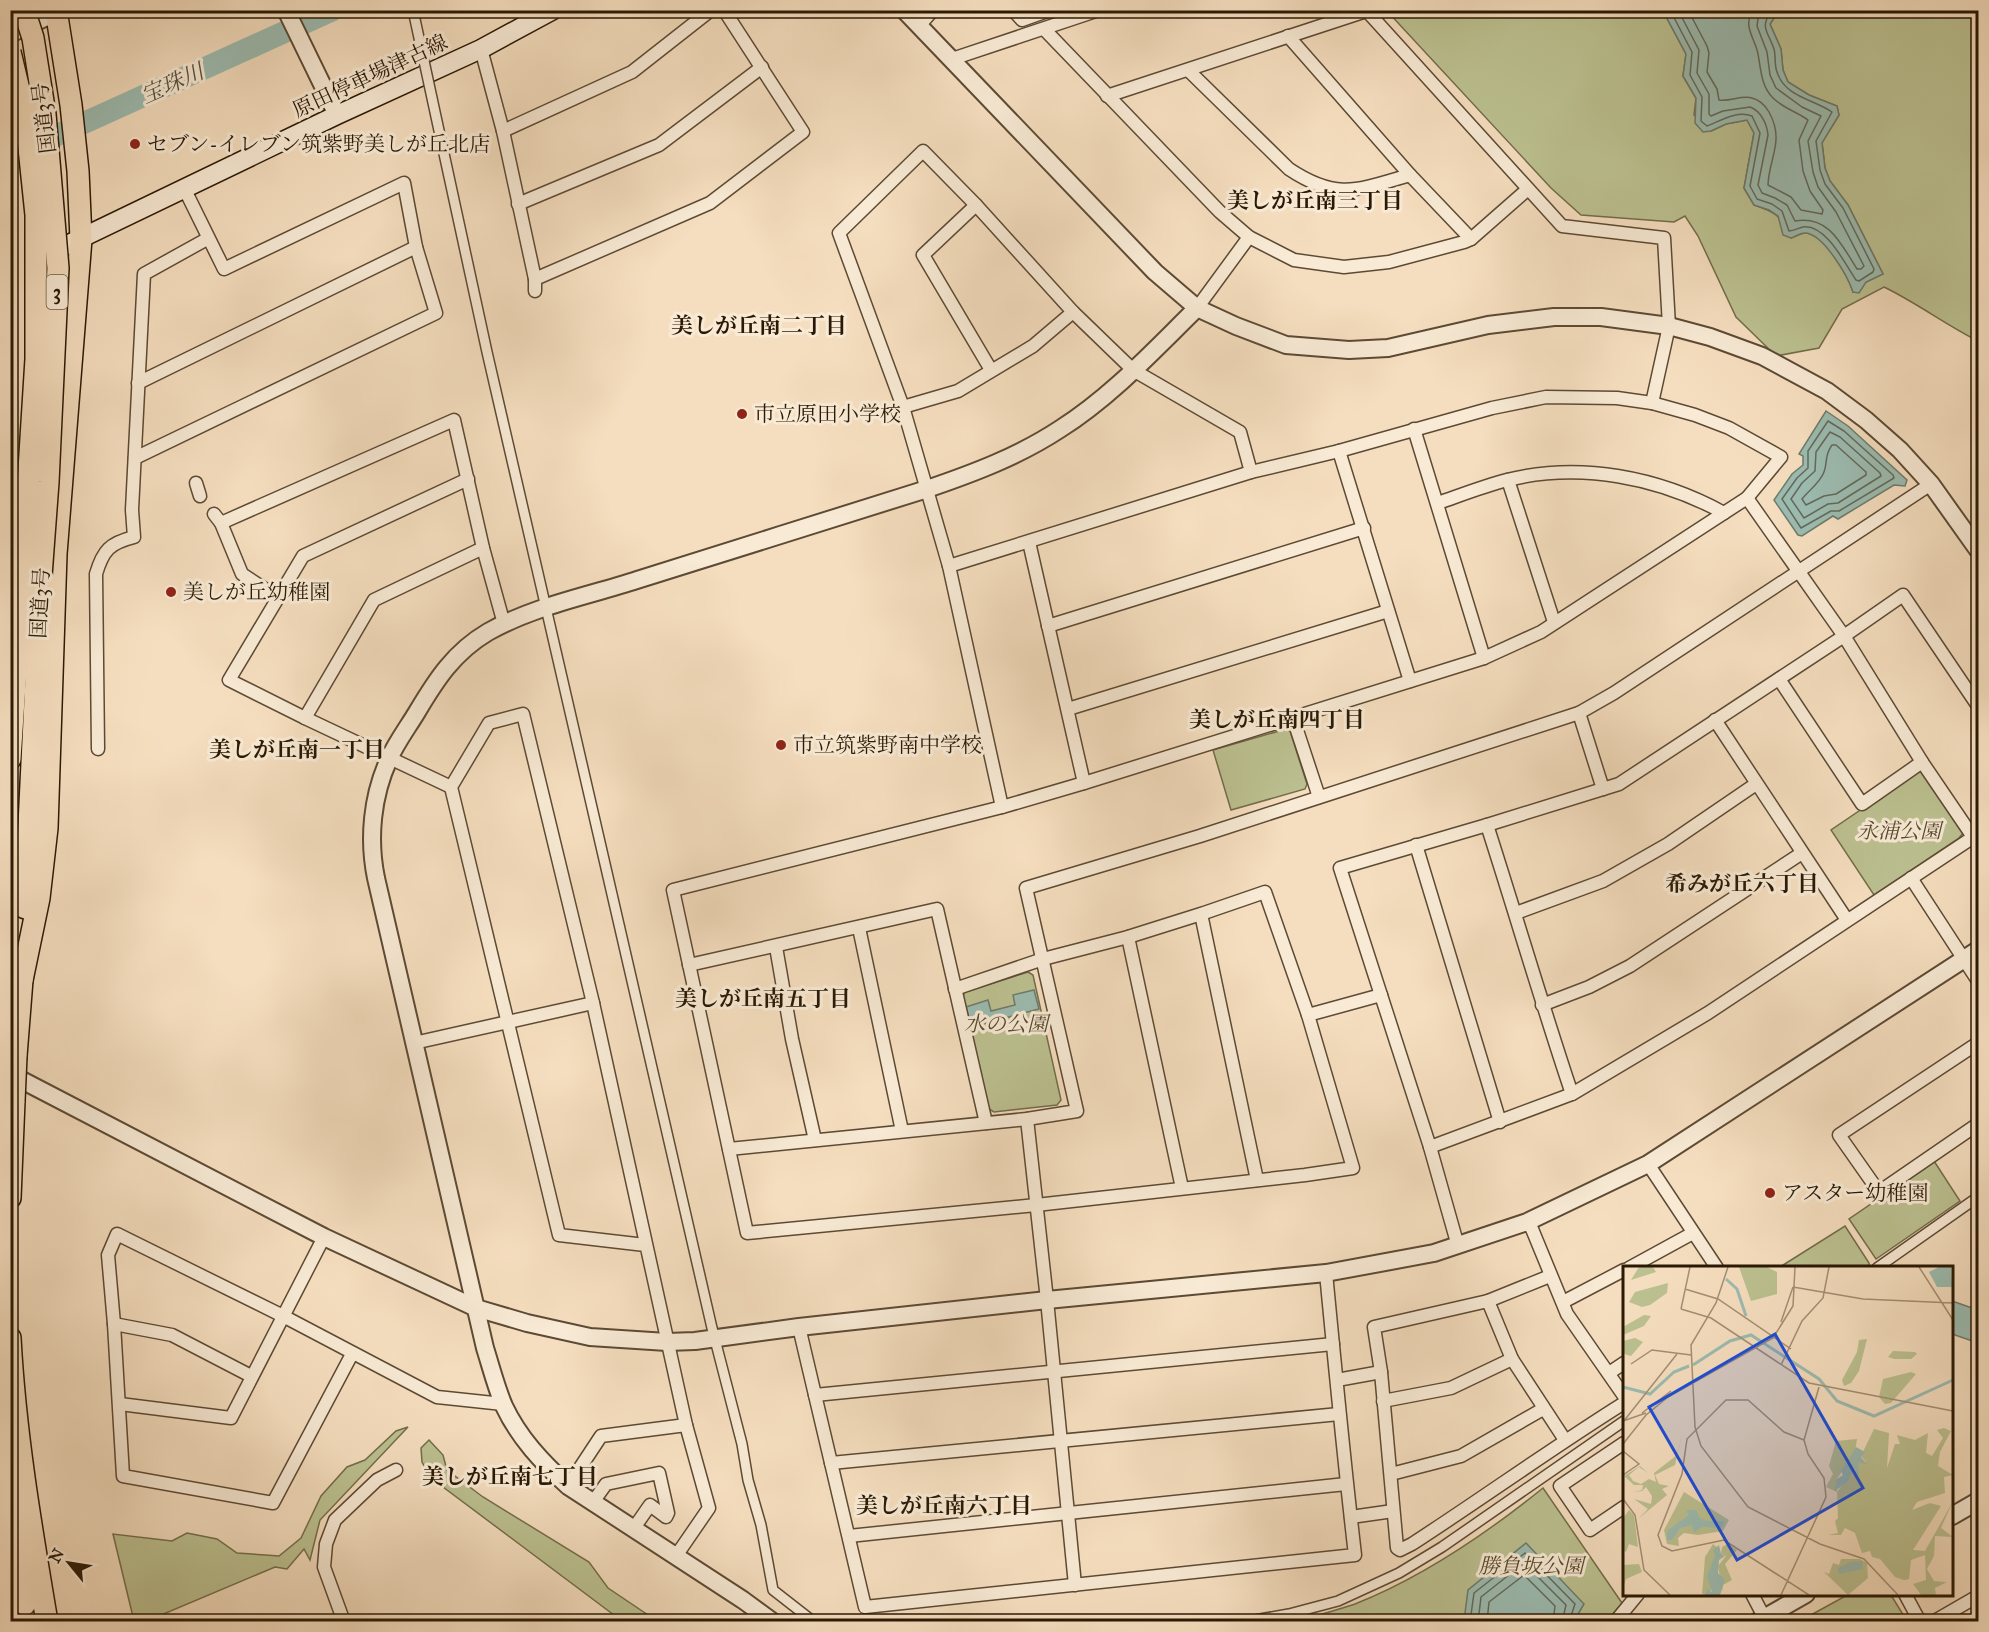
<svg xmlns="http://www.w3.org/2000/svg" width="1989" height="1632" viewBox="0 0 1989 1632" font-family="'IM FELL Great Primer','Noto Serif JP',serif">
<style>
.green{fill:#bcc191;stroke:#736d4b;stroke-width:1.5}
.water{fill:#9cbcb1;stroke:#6e7b6c;stroke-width:1.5}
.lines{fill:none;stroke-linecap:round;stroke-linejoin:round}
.shore{stroke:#636a5b;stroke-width:1.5}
.river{stroke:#9cbcb1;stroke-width:22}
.pedestrian-casing{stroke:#5d4a34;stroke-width:12}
.minor-casing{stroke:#5d4a34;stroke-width:15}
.tertiary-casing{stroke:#5d4a34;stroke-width:20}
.secondary-casing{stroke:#2a1905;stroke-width:21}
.primary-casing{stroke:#2a1905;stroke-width:22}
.trunk-casing{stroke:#2a1905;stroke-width:24}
.pedestrian{stroke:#f8ead5;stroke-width:9}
.minor{stroke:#f8ead5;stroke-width:12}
.tertiary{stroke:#f8ead5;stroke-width:16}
.secondary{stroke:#f8ead5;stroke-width:18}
.primary{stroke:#f5debf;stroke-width:20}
.trunk{stroke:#f5debf;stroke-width:21}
.pedestrian-bridge-casing{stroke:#5d4a34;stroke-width:12;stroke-linecap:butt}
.trunk-bridge-casing{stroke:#2a1905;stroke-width:24;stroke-linecap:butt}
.pedestrian-bridge{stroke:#f8ead5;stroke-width:9}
.trunk-bridge{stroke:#f5debf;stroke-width:21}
.poi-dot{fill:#8f2418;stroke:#f8ead5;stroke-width:2}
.labels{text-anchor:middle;stroke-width:6;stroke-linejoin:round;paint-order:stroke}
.shield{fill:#f8ead5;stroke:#685843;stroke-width:1.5}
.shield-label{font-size:20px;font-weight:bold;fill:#2a1905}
.street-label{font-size:21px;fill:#2a1905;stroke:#f8ead5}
.poi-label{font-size:21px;fill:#2a1905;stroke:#f8ead5;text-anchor:start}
.park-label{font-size:21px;font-style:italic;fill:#564b2f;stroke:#f8ead5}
.water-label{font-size:22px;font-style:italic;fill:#525241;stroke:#f8ead5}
.neighbourhood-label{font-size:22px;font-weight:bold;fill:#2a1905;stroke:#f8ead5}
.inset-river{fill:none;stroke:#9cbcb1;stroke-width:3}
.inset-road{fill:none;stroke:#a48f75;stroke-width:1.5}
.view{fill:#1d4ed8;fill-opacity:0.15;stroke:#1d4ed8;stroke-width:3}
.inset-edge{fill:none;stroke:#2a1905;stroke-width:3}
</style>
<rect width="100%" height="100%" fill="#f5debf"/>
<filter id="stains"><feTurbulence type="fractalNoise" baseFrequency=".00333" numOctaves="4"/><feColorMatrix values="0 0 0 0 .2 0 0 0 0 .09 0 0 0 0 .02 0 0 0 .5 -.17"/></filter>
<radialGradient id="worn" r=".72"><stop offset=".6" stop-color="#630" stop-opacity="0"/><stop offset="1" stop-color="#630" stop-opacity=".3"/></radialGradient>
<g class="green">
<path d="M1387 11H1663L1686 54 1683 76 1696 98 1694 115 1711 131 1726 124 1747 120 1754 133 1744 188 1754 205C1779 213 1779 216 1791 238 1795 237 1801 233 1805 233 1824 233 1848 276 1853 292L1866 282 1883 274 1848 205 1830 181 1825 168 1822 142 1839 115 1837 106 1809 95 1788 82 1783 70 1781 49 1770 24 1776 15 1804 11H1978V341C1946 325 1917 303 1884 287L1842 309 1819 348 1776 356 1736 317 1698 236 1685 216 1674 222 1581 215 1551 188Z"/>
<polygon points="1286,729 1290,731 1307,784 1305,789 1231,810 1213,750"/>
<polygon points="1918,771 1924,772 1964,832 1959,838 1874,895 1831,830"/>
<polygon points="1028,972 1033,975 1061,1100 1057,1105 994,1112 989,1109 962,997 965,992"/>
<polygon points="1934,1161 1960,1201 1876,1259 1849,1219"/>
<polygon points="1845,1226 1869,1263 1869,1267 1780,1267"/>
<polygon points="408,1427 320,1520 310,1560 304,1549 287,1569 275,1567 147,1621 134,1621 113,1534 172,1541 187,1533 217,1539 237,1553 279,1556 301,1538 321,1496 347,1467 365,1460 396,1431"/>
<polygon points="429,1440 443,1455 447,1470 483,1497 589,1562 608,1588 657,1621 622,1621 431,1478 422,1462 421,1448"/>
<path d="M1543 1488 1622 1603 1607 1621 1293 1622C1314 1616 1335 1611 1355 1604 1423 1577 1486 1534 1543 1488Z"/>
<polygon points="1849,1594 1891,1595 1907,1621 1800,1621"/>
</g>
<g class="water">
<path d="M1663 11H1804L1776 15 1770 24 1781 49 1783 70 1788 82 1809 95 1837 106 1839 115 1822 143 1825 168 1830 181 1848 205 1883 274 1866 282 1859 293 1853 292C1848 277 1823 232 1804 233 1800 233 1795 237 1791 238L1783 235 1778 216 1769 210 1754 205 1744 188 1754 133 1747 120 1726 124 1711 131 1703 132 1695 123 1696 98 1683 76 1686 54Z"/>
<polygon points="1826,411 1848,426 1907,480 1905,486 1894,485 1838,519 1833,516 1802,536 1798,535 1774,500 1792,474 1803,465 1803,456 1799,454"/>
<polygon points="1034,990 1039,1009 971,1027 966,1007 988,1000 991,1011 1015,1005 1013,995"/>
<polygon points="1952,1301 1978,1310 1978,1343 1952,1334"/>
<polygon points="1526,1543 1584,1604 1574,1621 1464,1621 1468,1590"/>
</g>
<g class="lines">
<g class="shore">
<path d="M1670 10 1692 52 1690 75 1702 97 1701 121 1707 126C1720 121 1737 110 1752 116L1760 133 1750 186 1757 199 1772 204 1782 211 1789 231C1794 231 1798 228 1803 227 1826 224 1845 264 1856 280L1859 281 1873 272 1874 269 1843 208 1825 184 1820 170 1816 141 1832 112C1813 99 1785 97 1777 72 1774 64 1776 56 1774 49 1768 31 1759 28 1772 10"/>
<path d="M1678 10 1699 50 1697 73 1709 94V114L1711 116 1723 111 1750 107C1761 111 1767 124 1768 135L1758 185 1762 193 1775 198 1787 205 1795 221C1829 215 1841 244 1857 269H1861L1864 266 1836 212 1818 187 1813 172 1808 141 1821 116 1802 107 1776 88 1770 75 1767 52 1757 26 1758 19 1763 10"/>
<path d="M1688 10 1707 46 1709 53 1707 72 1717 89 1719 100C1730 102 1741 95 1752 98 1760 100 1765 105 1769 112 1785 141 1769 157 1768 185L1791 197 1801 210 1822 214 1823 210 1810 191 1803 171 1799 140 1808 120C1797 112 1783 108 1773 98 1761 86 1761 70 1758 54 1755 38 1743 28 1752 10"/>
<polygon points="1828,421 1844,431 1893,475 1894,478 1839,511 1831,511 1801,528 1782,499 1797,478 1808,468 1808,451"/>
<polygon points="1830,432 1840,437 1880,473 1881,476 1838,503 1828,504 1804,518 1791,499 1802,483 1815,471 1816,452"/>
<path d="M1832 445H1836L1866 472V475L1836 494 1824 496 1806 505 1802 499C1809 490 1820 483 1824 472 1828 461 1824 456 1832 445Z"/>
<polyline points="1470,1622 1474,1593 1525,1553 1575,1604 1569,1622"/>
<polyline points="1478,1622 1481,1597 1524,1563 1566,1605 1562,1622"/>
<polyline points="1487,1622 1489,1602 1524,1575 1555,1606 1553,1622"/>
</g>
<polyline class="river" points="31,147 333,10"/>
<g class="pedestrian-casing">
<g id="pedestrian">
<polyline points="443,149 487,352 712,1328 742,1444 748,1480 761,1525 773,1590 814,1622"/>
<polyline points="1877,1268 1978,1197"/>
<polyline points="1243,1622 1289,1614 1338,1601 1399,1573 1442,1547 1624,1421"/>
</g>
</g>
<g class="minor-casing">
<g id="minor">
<polyline points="1013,10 1022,20 1050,10"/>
<polyline points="1366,10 1562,226 1664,238 1669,326 1652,403"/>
<polyline points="919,26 933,10"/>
<polyline points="1044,29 1220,212 1249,237 1294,260 1344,267 1389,262 1464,242 1471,239 1528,189"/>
<polyline points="1288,36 1410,175 1471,239"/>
<polyline points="481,49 503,131 535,279 535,291"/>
<polyline points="952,59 1099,10"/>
<path d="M1188 70 1289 169C1337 201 1358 190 1410 175"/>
<polyline points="1107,96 1366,11"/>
<polyline points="503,131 632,72 711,10"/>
<polyline points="518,204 659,145 762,67"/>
<polyline points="976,205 923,255 991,370"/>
<polyline points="535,279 710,203 803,132 724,10"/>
<polyline points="1197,308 1249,237"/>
<polyline points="138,383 416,247"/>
<polyline points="903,407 958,391 1033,346 1073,312"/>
<polyline points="1414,429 1484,658"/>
<polyline points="1339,451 1410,681"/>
<polyline points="135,458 436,313 416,247 404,183 224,269 185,190"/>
<polyline points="1508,480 1554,622"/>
<polyline points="196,483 200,496"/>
<polyline points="1747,498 1844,636 1922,762 1973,837"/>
<path d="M1438 503C1461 495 1484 486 1507 480 1581 462 1658 477 1724 513"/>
<polyline points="214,514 221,523 242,574 277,597"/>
<polyline points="221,523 454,420 483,548 504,624"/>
<polyline points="1029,542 1084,783"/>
<polyline points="949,566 1251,472 1339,451 1492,408 1546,397 1617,398 1652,403 1695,415 1729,428 1781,457 1747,498 1541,632 1484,658 1084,783 1002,807 673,890 747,1233 1036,1205 1305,1175 1353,1168 1308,1015 1265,892 1201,914 1128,937 1043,959 955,989"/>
<polyline points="1048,626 1364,528"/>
<polyline points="1779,679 1862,804 1922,762"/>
<polyline points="1068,709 1388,611"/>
<polyline points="1579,713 1603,789"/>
<polyline points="305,718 374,600 483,548"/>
<polyline points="1293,718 1319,797"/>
<polyline points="1715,720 1847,920"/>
<path d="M98 749 96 574C103 550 110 543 134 537L132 510 144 274 207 239"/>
<polyline points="451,787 305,718 229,680 303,556 468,479"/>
<polyline points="1002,807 949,566 903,407 839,233 923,151 976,205 1073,312 1133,370 1240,432 1251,472"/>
<path d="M1487 825C1516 915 1542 1005 1572 1094"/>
<polyline points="1416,845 1500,1122"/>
<polyline points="1911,878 1978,981"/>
<polyline points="1516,913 1603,881 1668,844 1756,784"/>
<polyline points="1201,914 1257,1180"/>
<polyline points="859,928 902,1131"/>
<polyline points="1128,937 1182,1188"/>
<polyline points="776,947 792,1039 815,1140"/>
<polyline points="689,965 937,909 986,1123"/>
<polyline points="1542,1005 1589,987 1630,966 1802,853"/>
<polyline points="1308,1015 1381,995"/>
<polyline points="414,1043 593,1003"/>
<polyline points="1978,1043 1839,1135 1879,1192 1978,1124"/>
<polyline points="1027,1119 1047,1300 1075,1585"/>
<polyline points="1430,1147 1572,1094 1708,1013 1978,834"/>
<polyline points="729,1149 1027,1119 1077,1111 1026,888 1200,836 1579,713 1614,693 1931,484"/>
<polyline points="1648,1164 1717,1268"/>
<polyline points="1527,1222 1532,1229 1567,1314 1624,1396"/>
<polyline points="645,1245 559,1235 451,787 489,723 523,714 593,1003 686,1425 709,1508 676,1556"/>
<polyline points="1458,1246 1430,1147 1340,868 1487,825 1619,784 1844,636 1903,595 1978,706"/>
<polyline points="1629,1268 1693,1233"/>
<path d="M1550 1276 1488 1301 1374 1327 1381 1372 1397 1548 1400 1550 1412 1544C1483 1498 1552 1448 1624 1403"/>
<polyline points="1488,1301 1512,1359 1565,1440"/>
<polyline points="1563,1302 1624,1270"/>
<polyline points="114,1324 172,1335 251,1376"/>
<path d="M799 1327 865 1607 1355 1555C1344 1461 1335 1367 1326 1273"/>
<polyline points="352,1354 273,1503 123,1476 114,1324 108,1255 117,1234 283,1316 437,1397 503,1404"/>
<polyline points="1609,1373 1624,1363"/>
<polyline points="1337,1380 1381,1372"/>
<polyline points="815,1395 1333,1344"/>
<polyline points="1383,1401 1451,1388 1512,1359"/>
<polyline points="120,1404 231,1418 324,1237"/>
<polyline points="1624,1443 1560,1486 1590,1530 1624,1507"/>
<polyline points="831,1463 1339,1414"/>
<polyline points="1391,1474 1461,1456 1543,1409"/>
<polyline points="568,1486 601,1436 686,1425"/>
<polyline points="593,1502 606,1484 659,1473 668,1513 666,1517 650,1505 634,1528"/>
<polyline points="1351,1517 1393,1511"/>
<polyline points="849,1536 1346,1484"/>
<polyline points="1752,1594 1764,1617"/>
<polyline points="1905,1594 1920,1622"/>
<polyline points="344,1622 324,1567 326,1544 335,1520 377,1480 396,1470"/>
<polyline points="1615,1622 1638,1594"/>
<polyline points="1933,1622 1978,1596"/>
</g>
</g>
<g class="tertiary-casing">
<g id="tertiary">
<polyline points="286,10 337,115"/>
<polyline points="904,10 1155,272 1197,308 1236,326 1286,345 1349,350 1388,348 1488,325 1554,317 1601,317 1669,326 1710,337 1762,356 1827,391 1866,420 1900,450 1931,484 1978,550"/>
<polyline points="10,34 62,10"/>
<polyline points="10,1074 324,1237 476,1308 527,1323 590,1337 667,1342 695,1341 799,1327 1047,1300 1326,1273 1434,1253 1527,1222 1648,1164 1978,950"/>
<polyline points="1952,1516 1978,1501"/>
<path d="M773 1622 743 1600 568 1486C542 1462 519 1438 504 1406 496 1387 491 1367 485 1348L376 878C368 839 372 796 389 759 396 743 408 727 417 712 436 680 454 652 488 632 534 606 588 596 637 580 734 550 830 519 927 489 974 473 1019 456 1060 429 1112 396 1154 350 1197 308"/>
<polyline points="1757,1622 1806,1594"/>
</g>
</g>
<g class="secondary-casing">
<polyline id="secondary" points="44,256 337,115 481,49 553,10"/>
</g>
<g class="primary-casing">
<polyline id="primary" points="10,1472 26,1577 25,1605"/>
</g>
<g class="trunk-casing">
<g id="trunk">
<polyline points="10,150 18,188 18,418 10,559"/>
<polyline points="10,759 22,581"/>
<polyline points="25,908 41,576"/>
<polyline points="22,980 39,898 47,828 56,554 81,239 78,171 71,105 56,10"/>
<polyline points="16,1056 23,967"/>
<polyline points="10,1198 14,1101"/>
<path d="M10 1338C15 1433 31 1527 47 1622"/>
</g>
</g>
<use href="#pedestrian" class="pedestrian"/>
<use href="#minor" class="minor"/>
<use href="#tertiary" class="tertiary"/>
<use href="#secondary" class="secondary"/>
<use href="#primary" class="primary"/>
<use href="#trunk" class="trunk"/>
<g class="pedestrian-bridge-casing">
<polyline id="pedestrian-bridge" points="413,10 443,149"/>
</g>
<g class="trunk-bridge-casing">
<g id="trunk-bridge">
<polyline points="24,10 33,38 45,114 58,268 48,482 41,576"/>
<polyline points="10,52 26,119 36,215 36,359 22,581"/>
<polyline points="14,1101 16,1056"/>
</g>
</g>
<use href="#pedestrian-bridge" class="pedestrian-bridge"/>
<use href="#trunk-bridge" class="trunk-bridge"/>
</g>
<g class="poi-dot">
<circle cx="135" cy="144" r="6"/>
<circle cx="742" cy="414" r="6"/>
<circle cx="171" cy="592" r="6"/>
<circle cx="781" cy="745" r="6"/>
<circle cx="1770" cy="1193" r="6"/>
</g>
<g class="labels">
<rect class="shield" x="46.5" y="275" width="21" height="34" rx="4.5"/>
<g class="shield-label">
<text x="57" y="299">3</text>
</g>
<g class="street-label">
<text transform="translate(370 76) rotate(-25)" y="7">原田停車場津古線</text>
<text transform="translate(44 118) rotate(-97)" y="7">国道3号</text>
<text transform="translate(40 603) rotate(-87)" y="7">国道3号</text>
</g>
<g class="poi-label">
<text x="147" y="151">セブン-イレブン筑紫野美しが丘北店</text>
<text x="754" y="421">市立原田小学校</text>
<text x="183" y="599">美しが丘幼稚園</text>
<text x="793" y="752">市立筑紫野南中学校</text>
<text x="1782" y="1200">アスター幼稚園</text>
</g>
<g class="park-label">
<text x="1899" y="838">永浦公園</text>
<text x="1006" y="1031">水の公園</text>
<text x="1531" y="1573">勝負坂公園</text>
</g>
<g class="water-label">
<text transform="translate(172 83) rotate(-24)" y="8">宝珠川</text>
</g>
<g class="neighbourhood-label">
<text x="1315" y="208">美しが丘南三丁目</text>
<text x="759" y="333">美しが丘南二丁目</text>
<text x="1277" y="727">美しが丘南四丁目</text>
<text x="297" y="757">美しが丘南一丁目</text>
<text x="1742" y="891">希みが丘六丁目</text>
<text x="763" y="1006">美しが丘南五丁目</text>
<text x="510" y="1484">美しが丘南七丁目</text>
<text x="944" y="1513">美しが丘南六丁目</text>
</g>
</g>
<g transform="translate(1623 1266)">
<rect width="330" height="330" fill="#f5debf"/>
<path d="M16 1H30L33 6 8 14ZM116 1H144L154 6V28L128 35ZM45 17 44 27 27 39 19 41 6 36 12 26ZM21 49 28 50 21 60 0 69V61ZM12 72 20 76 8 90 4 89 0 87V75ZM244 73 236 105 228 117 221 120 219 114 234 86 236 74ZM270 85 292 86 294 88 288 93H271L265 91ZM288 106 293 108 268 137 262 138 256 131 260 113ZM321 162 328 165 317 186 315 200 330 209 321 211 322 227 294 236 289 244 307 237 318 240 290 284 302 285 330 235 318 262 330 271 312 270 311 290 304 303 311 315 324 316 312 322 313 329H298L290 318 303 314 302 289 288 294 286 313 281 314 272 311 257 293 249 291 247 285 239 287 232 267 222 262 218 269H205L215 267 212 255 215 252 214 226 203 221 210 208 206 200 213 175 234 173 232 186 214 213V226L229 206 234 208 235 197 243 196 238 190 251 163 266 167 264 202 272 178H277L274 169 292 174 305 167 303 187 309 190 320 172 314 164ZM60 165 52 199 32 209 36 218 46 220 39 223 44 229 15 253 25 243 11 233 28 238 29 230 23 221 19 225 10 226 19 224 20 219H11L1 210 17 200 25 207 16 201 6 209 10 215 18 218 26 213 33 216 31 207 54 189ZM61 226 106 254 100 265 75 269 61 267 55 272 56 280 44 278 41 264ZM6 244 11 249 15 281 6 278 3 286 0 284V252ZM90 278 95 282 86 311 90 323 79 329 82 291ZM105 278 114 284 102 298 109 314 100 319 99 326 98 317 102 314 97 311 95 300 103 290 98 288 99 281ZM218 293H237L244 297 245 312 225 329 201 306 206 308 210 297 216 299ZM16 298 19 306 3 313 0 322V299Z" fill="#bcc191"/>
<path d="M316 1H328L329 21H314L306 6ZM233 181 242 186 238 191 244 198 235 197 236 210 229 206 225 215 212 225 214 213 220 209 218 205ZM63 244H73L77 252 85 255H101L99 262 79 261 71 267 69 259 57 262 49 274H44V265L66 249ZM96 279 98 288 102 290 96 294 95 307 102 314 97 329H81L85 323 89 326 84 310 92 290 90 284ZM227 296 239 295 240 303 216 308 215 302Z" fill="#9cbcb1"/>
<path class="inset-river" d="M103 13 114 23 123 50M70 99 107 75 128 69 196 113 214 135 251 150 330 114M0 121 27 128 51 106 66 100"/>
<path class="inset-road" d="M105 1 93 37 68 79 72 161 78 180 125 241 197 278 241 293 275 329M296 1 330 54M170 21 240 33 330 37M62 23 95 33 168 83M58 43 67 1M58 43 88 52 186 117 330 145M158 56 170 21M8 98 29 84 68 89M158 99 179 55 200 32 206 1M19 147 48 125M0 155 23 147M0 156 54 88M181 174 161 166 125 134H103L64 173 59 208 35 269 39 280 49 285 101 274 186 329M0 178 23 149 45 131 150 72 170 40 172 1M0 185 16 198 0 209M0 233 12 249 21 304 47 329M158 329 203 231 201 212 185 188 181 174 196 121"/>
<path class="view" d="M152 68 240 222 114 294 26 141Z"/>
<rect width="330" height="330" class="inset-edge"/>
</g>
<rect width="1989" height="1632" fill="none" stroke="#f5debf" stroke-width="36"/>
<rect x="12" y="12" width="1965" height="1608" fill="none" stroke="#2a1905" stroke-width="3"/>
<rect x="18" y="18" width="1953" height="1596" fill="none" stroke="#2a1905" stroke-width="1.5"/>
<g transform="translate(69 1563) rotate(300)" stroke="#f8ead5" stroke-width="4.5" paint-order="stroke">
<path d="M0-4.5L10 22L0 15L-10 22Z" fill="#2a1905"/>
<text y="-9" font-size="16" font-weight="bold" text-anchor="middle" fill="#2a1905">N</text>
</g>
<rect width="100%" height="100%" filter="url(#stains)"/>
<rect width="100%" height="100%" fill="url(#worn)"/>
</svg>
